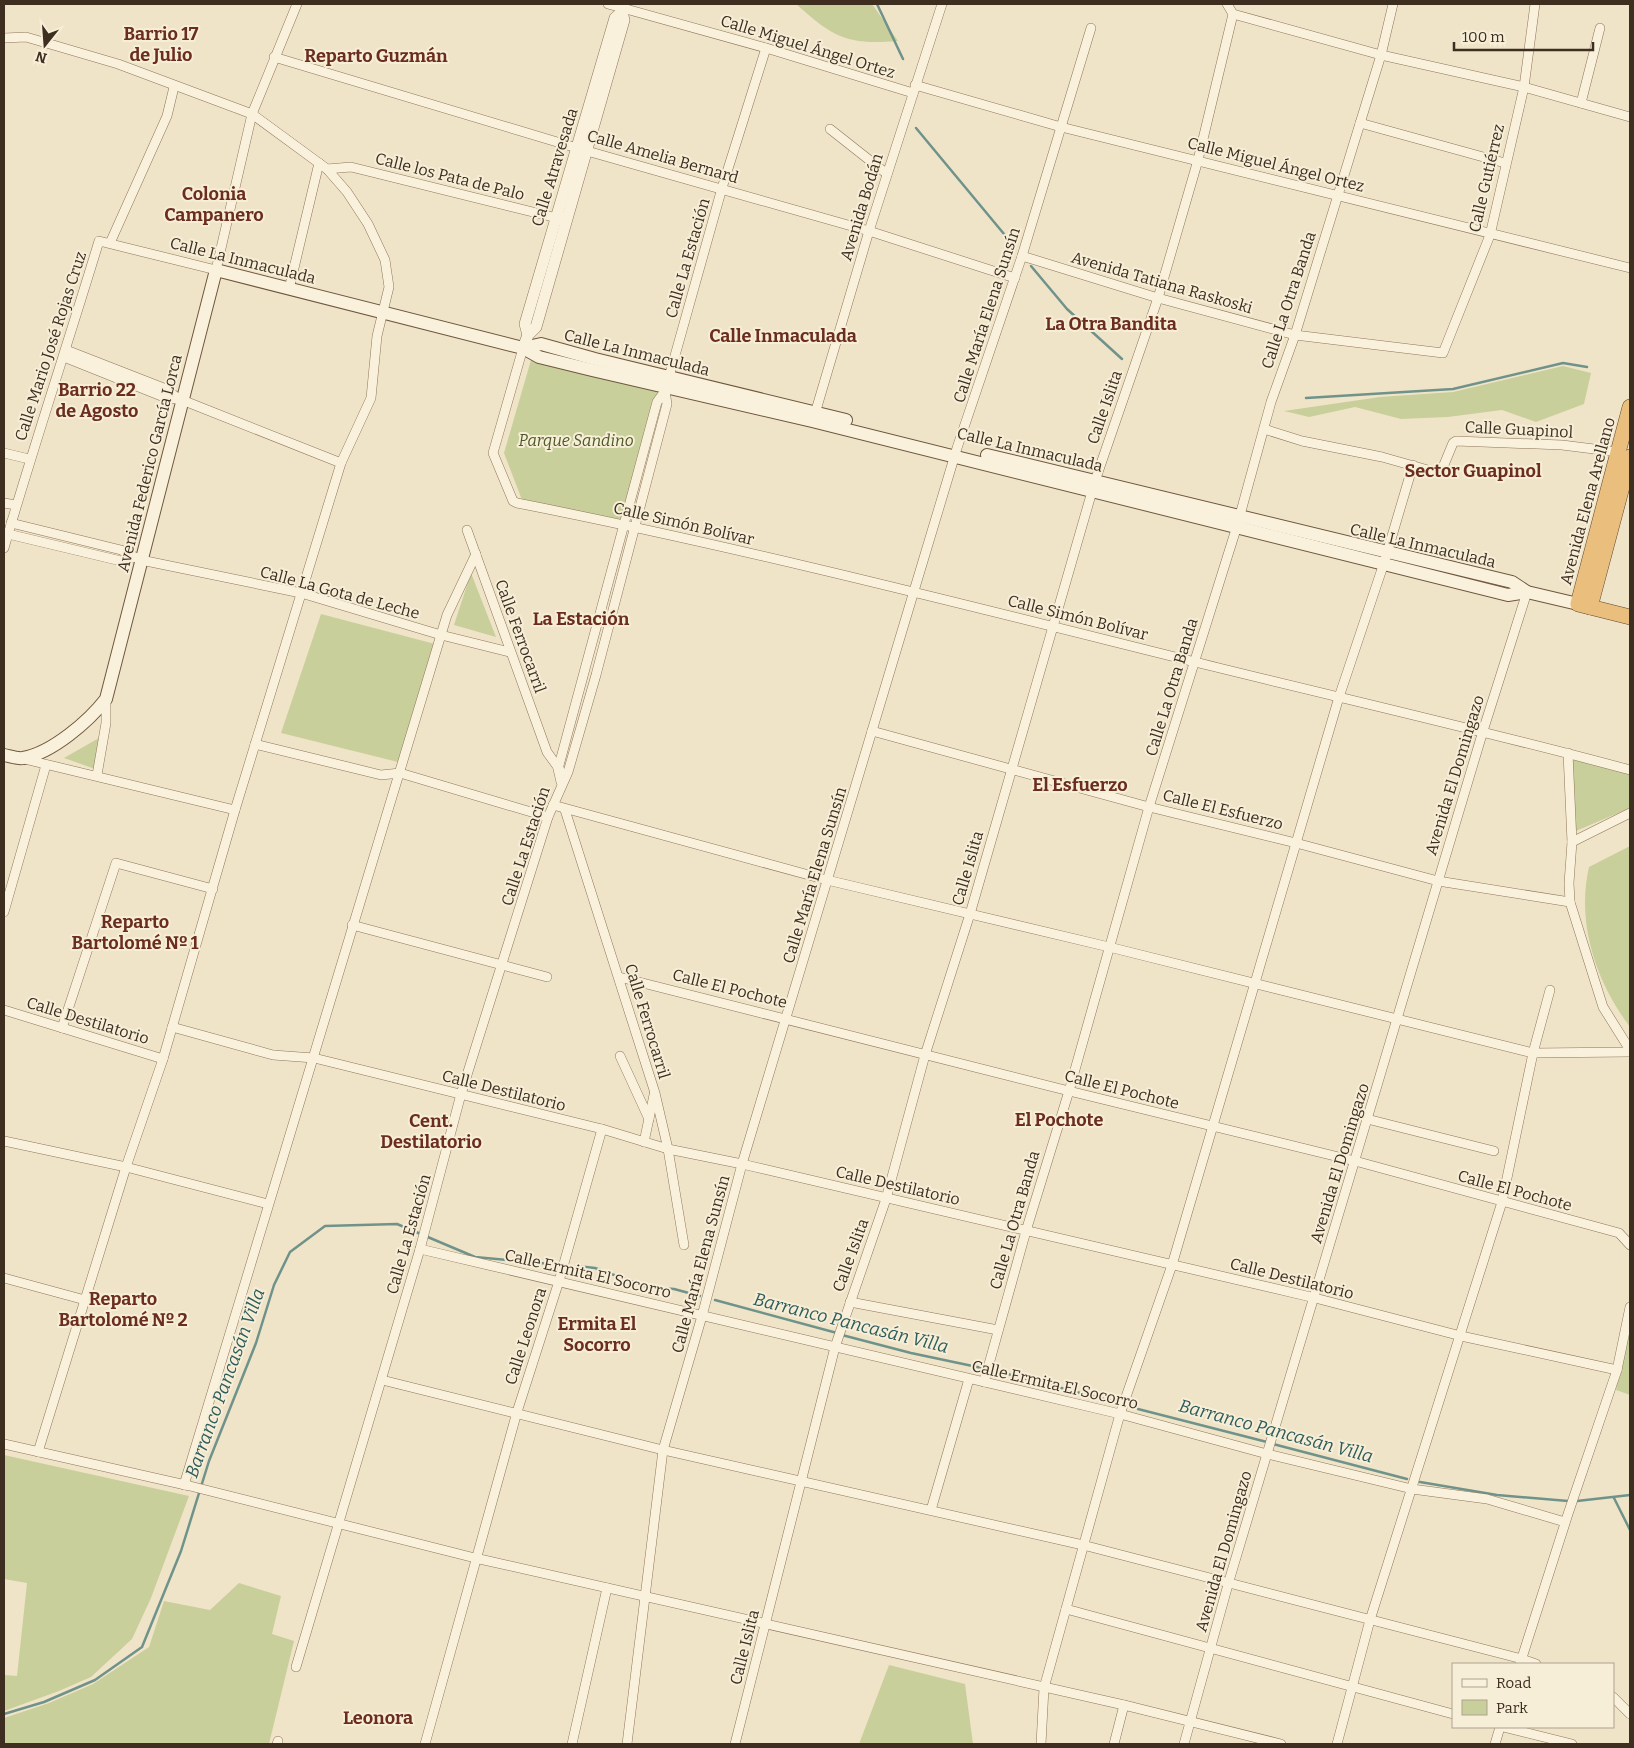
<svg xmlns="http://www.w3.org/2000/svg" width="1634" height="1748" viewBox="0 0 1634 1748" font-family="Bitter,serif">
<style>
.green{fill:#c9cf9b}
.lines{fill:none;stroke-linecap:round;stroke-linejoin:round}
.stream{stroke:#6f938a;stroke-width:2.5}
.minor-casing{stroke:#8d765c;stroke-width:10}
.tertiary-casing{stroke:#8d765c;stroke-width:12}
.secondary-casing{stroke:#6f573f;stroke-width:14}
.trunk-casing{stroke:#5b4430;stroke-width:16}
.minor{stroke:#faf1dc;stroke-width:9}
.tertiary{stroke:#faf1dc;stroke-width:11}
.secondary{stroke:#faf1dc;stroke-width:12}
.trunk{stroke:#eabe7c;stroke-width:15}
.labels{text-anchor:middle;stroke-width:4;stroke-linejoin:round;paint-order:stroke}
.street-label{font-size:16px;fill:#3d2e20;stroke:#f7eed8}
.park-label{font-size:16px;font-style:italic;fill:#4d5a26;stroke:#f7eed8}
.neighbourhood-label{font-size:18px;font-weight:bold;fill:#6b2e1e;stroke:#f7eed8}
.water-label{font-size:18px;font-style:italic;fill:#2f5d5a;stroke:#f7eed8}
</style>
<rect width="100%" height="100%" fill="#f0e4c8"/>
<g class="green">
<path d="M796 4H872L898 41C847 45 834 38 796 4Z"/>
<polygon points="531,360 658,390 623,520 522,500 504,453"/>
<polygon points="1563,366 1591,373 1584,404 1536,422 1502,410 1448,417 1401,419 1355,407 1309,417 1284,411 1380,397 1453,392"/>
<polygon points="471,573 496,637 454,625"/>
<polygon points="321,614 435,644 402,763 281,733"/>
<polygon points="99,738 95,769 64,758"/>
<polygon points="1569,755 1630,770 1630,808 1576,831"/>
<path d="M1630 846V1027C1596 982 1576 923 1589 867Z"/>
<polygon points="1630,1314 1630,1395 1616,1390"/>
<polygon points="4,1455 189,1496 151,1598 132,1639 91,1677 59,1691 4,1711 4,1675 17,1676 27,1583 4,1579"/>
<polygon points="239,1583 281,1596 272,1634 294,1641 269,1744 4,1744 4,1718 49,1703 93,1684 149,1647 164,1601 210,1610"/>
<polygon points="889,1665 965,1684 973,1744 859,1744"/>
</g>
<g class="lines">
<g class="stream">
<polyline points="877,4 903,59"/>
<polyline points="916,128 1009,240"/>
<polyline points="1031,266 1067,309 1122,359"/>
<polyline points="1306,398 1453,389 1563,363 1587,367"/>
<polyline points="577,1266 595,1268 647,1287 674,1289 700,1296"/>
<polyline points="715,1300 837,1333"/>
<polyline points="842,1335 911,1353 982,1368"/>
<polyline points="996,1371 1115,1402"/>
<polyline points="1138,1409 1267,1442"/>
<polyline points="1273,1444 1407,1479"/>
<polyline points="1420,1482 1497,1495 1568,1501"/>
<polyline points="1614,1498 1630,1530"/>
<polyline points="1577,1501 1630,1495"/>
<polyline points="4,1714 44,1702 95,1680 142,1647 181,1551 209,1461 256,1343 274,1285 290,1252 325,1226 397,1224 475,1257 561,1265"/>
</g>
<g class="minor-casing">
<g id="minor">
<polyline points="608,4 766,48 913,93"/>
<polyline points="1233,14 1381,55 1524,87 1630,117"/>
<polyline points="4,38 26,37 118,64 252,114 327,169 347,192 368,224 385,260 389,287 377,336 371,398 341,463 235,810 163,1059 126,1167 38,1452"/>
<polyline points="274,57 587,151 869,231 1015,278"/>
<polyline points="915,85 1061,127 1630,268"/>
<polyline points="1581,103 1600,28"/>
<polyline points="1360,123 1505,163"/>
<polyline points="830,129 887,174"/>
<polyline points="327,169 351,167 561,219"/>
<polyline points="110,243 167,116 174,87"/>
<polyline points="1022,256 1158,298 1295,335 1443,353 1490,235 1524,87 1535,4"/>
<polyline points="289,289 319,163"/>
<path d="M523 348 493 453 513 501 517 503C745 548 970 606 1195 662 1340 698 1486 731 1630 770"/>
<polyline points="66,350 166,389 179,399"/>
<polyline points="64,357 164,397 182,400 341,463"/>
<polyline points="814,417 869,231 942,4"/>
<polyline points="1264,429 1302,441 1382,457 1435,472 1441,472 1453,443 1456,441 1562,445 1618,452"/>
<polyline points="4,453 29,459"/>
<polyline points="4,503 16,505"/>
<polyline points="11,523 121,550 141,560 301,593 441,635 509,652"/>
<polyline points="467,530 547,752 560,770"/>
<polyline points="8,534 121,561 133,558"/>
<path d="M4 548C34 445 68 343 99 241L216 270 252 114 297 4"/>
<polyline points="872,731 1149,807 1296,843 1438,881 1570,902"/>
<polyline points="255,744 381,775 400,773 548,817"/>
<polyline points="1568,753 1572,842 1569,883 1570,902 1603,1007 1630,1050"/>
<polyline points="24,759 235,810"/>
<polyline points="97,775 106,723 106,699"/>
<polyline points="561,782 558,769 657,402 665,391"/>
<polyline points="553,805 827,880 1109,947 1533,1053 1630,1052"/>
<polyline points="565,810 655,1093 668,1149 684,1245"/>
<polyline points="1572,842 1630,813"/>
<polyline points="4,912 46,765"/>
<polyline points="352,925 547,977"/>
<polyline points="619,977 1069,1091 1355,1161 1619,1233 1630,1245"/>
<polyline points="4,1010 163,1059"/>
<polyline points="172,1027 273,1055 314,1058 602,1129 668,1149 742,1164 1315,1298 1461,1336 1617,1370"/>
<polyline points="62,1028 116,863 213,889"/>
<polyline points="620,1056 649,1119"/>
<polyline points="1367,1119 1494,1151"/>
<polyline points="4,1141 126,1167 268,1204"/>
<polyline points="644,1142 654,1095"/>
<polyline points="420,1249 1120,1414 1267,1454 1412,1489 1487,1499 1565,1522"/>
<polyline points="4,1278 85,1300"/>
<polyline points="850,1302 998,1330"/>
<polyline points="382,1380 663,1450 1083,1545 1522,1659 1536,1664"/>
<polyline points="984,1382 1026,1231 1069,1091 1149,807 1237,526 1271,402 1295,335 1381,55 1393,4"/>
<polyline points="4,1444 190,1486 475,1558 1124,1705 1281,1744"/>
<polyline points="184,1485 447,615 476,554"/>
<polyline points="931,1510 969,1379"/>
<polyline points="1066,1609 1453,1714"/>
<polyline points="1520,1664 1568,1514 1617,1370 1630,1307"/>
<polyline points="296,1667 420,1249 461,1094 548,817 568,772 596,675 667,404 665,391 669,377 722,188 766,48"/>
<polyline points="1613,1697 1630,1714"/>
<polyline points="1503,1727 1572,1744"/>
<polyline points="277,1744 278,1741"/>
<polyline points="425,1744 517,1412 559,1281 602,1129"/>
<polyline points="572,1744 607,1588"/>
<polyline points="627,1744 663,1450 702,1316 742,1164 914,591 957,448 1022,256 1091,28"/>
<polyline points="735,1744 835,1347 886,1199 925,1055 970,914 1095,481 1158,298 1198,160 1233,14 1227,4"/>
<polyline points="1041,1744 1044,1688 1120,1414 1172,1265 1339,697 1384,563 1413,465"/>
<polyline points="1114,1744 1124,1705"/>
<polyline points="1184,1744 1229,1581 1483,731 1527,592"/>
<polyline points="1337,1744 1370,1620 1502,1202 1533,1053 1550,990"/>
<polyline points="1495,1744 1500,1727"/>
</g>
</g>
<g class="tertiary-casing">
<g id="tertiary">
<polyline points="528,335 525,324 615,18 622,12"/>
<polyline points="523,348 528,335 536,327 624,20 622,12 624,4"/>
</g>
</g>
<g class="secondary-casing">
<g id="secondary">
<polyline points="523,348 541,344 595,359 846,420"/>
<polyline points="987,455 1512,582 1527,592 1578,604"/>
<path d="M4 755C9 756 18 759 23 758 52 753 89 721 106 699L216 270 523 348 539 357 592 370 812 421 1508 595 1527 592"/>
</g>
</g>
<g class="trunk-casing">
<g id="trunk">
<polyline points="1630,407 1578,604 1630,617"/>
<polyline points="1590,607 1630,457"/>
</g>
</g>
<use href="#minor" class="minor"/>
<use href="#tertiary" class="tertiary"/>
<use href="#secondary" class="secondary"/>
<use href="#trunk" class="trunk"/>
</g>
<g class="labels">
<g class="street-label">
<text transform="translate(808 46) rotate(17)" y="6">Calle Miguel Ángel Ortez</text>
<text transform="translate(663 156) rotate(16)" y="6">Calle Amelia Bernard</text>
<text transform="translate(1276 164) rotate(14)" y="6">Calle Miguel Ángel Ortez</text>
<text transform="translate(554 167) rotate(-73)" y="6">Calle Atravesada</text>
<text transform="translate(450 176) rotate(14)" y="6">Calle los Pata de Palo</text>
<text transform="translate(1486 178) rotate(-77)" y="6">Calle Gutiérrez</text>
<text transform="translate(861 207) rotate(-73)" y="6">Avenida Bodán</text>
<text transform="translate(687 258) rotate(-74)" y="6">Calle La Estación</text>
<text transform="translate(243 260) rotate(14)" y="6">Calle La Inmaculada</text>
<text transform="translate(1162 282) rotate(16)" y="6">Avenida Tatiana Raskoski</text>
<text transform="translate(1288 300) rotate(-72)" y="6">Calle La Otra Banda</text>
<text transform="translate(986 315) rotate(-72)" y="6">Calle María Elena Sunsín</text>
<text transform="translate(50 346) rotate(-72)" y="6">Calle Mario José Rojas Cruz</text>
<text transform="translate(637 352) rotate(14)" y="6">Calle La Inmaculada</text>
<text transform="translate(1104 407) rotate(-71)" y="6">Calle Islita</text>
<text transform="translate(1519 429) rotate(3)" y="6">Calle Guapinol</text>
<text transform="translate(1030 449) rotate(13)" y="6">Calle La Inmaculada</text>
<text transform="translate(149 463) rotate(-76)" y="6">Avenida Federico García Lorca</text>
<text transform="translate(1587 501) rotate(-75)" y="6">Avenida Elena Arellano</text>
<text transform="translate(684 523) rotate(13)" y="6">Calle Simón Bolívar</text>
<text transform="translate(1423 545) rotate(13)" y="6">Calle La Inmaculada</text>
<text transform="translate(340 592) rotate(15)" y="6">Calle La Gota de Leche</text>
<text transform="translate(1078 617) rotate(14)" y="6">Calle Simón Bolívar</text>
<text transform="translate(521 636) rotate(70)" y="6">Calle Ferrocarril</text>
<text transform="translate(1171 687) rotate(-73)" y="6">Calle La Otra Banda</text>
<text transform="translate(1454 775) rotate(-73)" y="6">Avenida El Domingazo</text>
<text transform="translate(1223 809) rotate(14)" y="6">Calle El Esfuerzo</text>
<text transform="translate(525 846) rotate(-72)" y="6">Calle La Estación</text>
<text transform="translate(967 868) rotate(-74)" y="6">Calle Islita</text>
<text transform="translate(814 875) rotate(-73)" y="6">Calle María Elena Sunsín</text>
<text transform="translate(730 988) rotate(14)" y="6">Calle El Pochote</text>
<text transform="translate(88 1020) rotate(17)" y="6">Calle Destilatorio</text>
<text transform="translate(648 1021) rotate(73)" y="6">Calle Ferrocarril</text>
<text transform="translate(1122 1089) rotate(14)" y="6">Calle El Pochote</text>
<text transform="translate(504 1090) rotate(14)" y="6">Calle Destilatorio</text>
<text transform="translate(1339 1163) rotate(-73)" y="6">Avenida El Domingazo</text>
<text transform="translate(898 1185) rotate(13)" y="6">Calle Destilatorio</text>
<text transform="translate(1515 1190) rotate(15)" y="6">Calle El Pochote</text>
<text transform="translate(1014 1220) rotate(-74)" y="6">Calle La Otra Banda</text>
<text transform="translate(408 1234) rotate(-74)" y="6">Calle La Estación</text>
<text transform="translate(850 1255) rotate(-70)" y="6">Calle Islita</text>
<text transform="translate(700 1264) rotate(-75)" y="6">Calle María Elena Sunsín</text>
<text transform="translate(588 1273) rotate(13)" y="6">Calle Ermita El Socorro</text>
<text transform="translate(1292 1278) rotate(14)" y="6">Calle Destilatorio</text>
<text transform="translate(525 1336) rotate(-72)" y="6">Calle Leonora</text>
<text transform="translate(1055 1384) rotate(13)" y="6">Calle Ermita El Socorro</text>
<text transform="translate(1223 1551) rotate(-74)" y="6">Avenida El Domingazo</text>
<text transform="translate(744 1647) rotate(-76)" y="6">Calle Islita</text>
</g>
<g class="park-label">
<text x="576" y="446">Parque Sandino</text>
</g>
<g class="neighbourhood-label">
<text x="161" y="40">Barrio 17<tspan x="161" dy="21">de Julio</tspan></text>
<text x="376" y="62">Reparto Guzmán</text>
<text x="214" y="200">Colonia<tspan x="214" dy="21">Campanero</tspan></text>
<text x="1111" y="330">La Otra Bandita</text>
<text x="783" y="342">Calle Inmaculada</text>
<text x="97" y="396">Barrio 22<tspan x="97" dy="21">de Agosto</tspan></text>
<text x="1473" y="477">Sector Guapinol</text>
<text x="581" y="625">La Estación</text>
<text x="1080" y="791">El Esfuerzo</text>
<text x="135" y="928">Reparto<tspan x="135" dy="21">Bartolomé Nº 1</tspan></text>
<text x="1059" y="1126">El Pochote</text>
<text x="431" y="1127">Cent.<tspan x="431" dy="21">Destilatorio</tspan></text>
<text x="123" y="1305">Reparto<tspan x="123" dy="21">Bartolomé Nº 2</tspan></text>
<text x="597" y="1330">Ermita El<tspan x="597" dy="21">Socorro</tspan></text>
<text x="378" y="1724">Leonora</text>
</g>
<g class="water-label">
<text transform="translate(851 1323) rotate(14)" y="6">Barranco Pancasán Villa</text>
<text transform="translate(225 1383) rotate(-70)" y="6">Barranco Pancasán Villa</text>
<text transform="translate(1276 1431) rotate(15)" y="6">Barranco Pancasán Villa</text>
</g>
</g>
<rect width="1634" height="1748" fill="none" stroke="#3d2e20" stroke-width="10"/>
<rect x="1452" y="1663" width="162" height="65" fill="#f7eed8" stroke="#ada18e"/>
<rect x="1462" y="1679" width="25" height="8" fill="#faf1dc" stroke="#ada18e"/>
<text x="1496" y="1688" font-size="15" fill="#3d2e20">Road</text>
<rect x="1462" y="1700" width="25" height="15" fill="#c9cf9b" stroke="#ada18e"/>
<text x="1496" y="1713" font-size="15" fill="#3d2e20">Park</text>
<g transform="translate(45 45) rotate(197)" stroke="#f7eed8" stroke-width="4" paint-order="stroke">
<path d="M0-4L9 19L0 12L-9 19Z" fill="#3d2e20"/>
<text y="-8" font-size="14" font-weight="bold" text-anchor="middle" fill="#3d2e20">N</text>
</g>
<path d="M1454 42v8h139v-8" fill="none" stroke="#3d2e20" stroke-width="2.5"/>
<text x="1462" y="42" font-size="15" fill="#3d2e20" stroke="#f7eed8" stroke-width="4" paint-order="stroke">100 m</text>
</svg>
